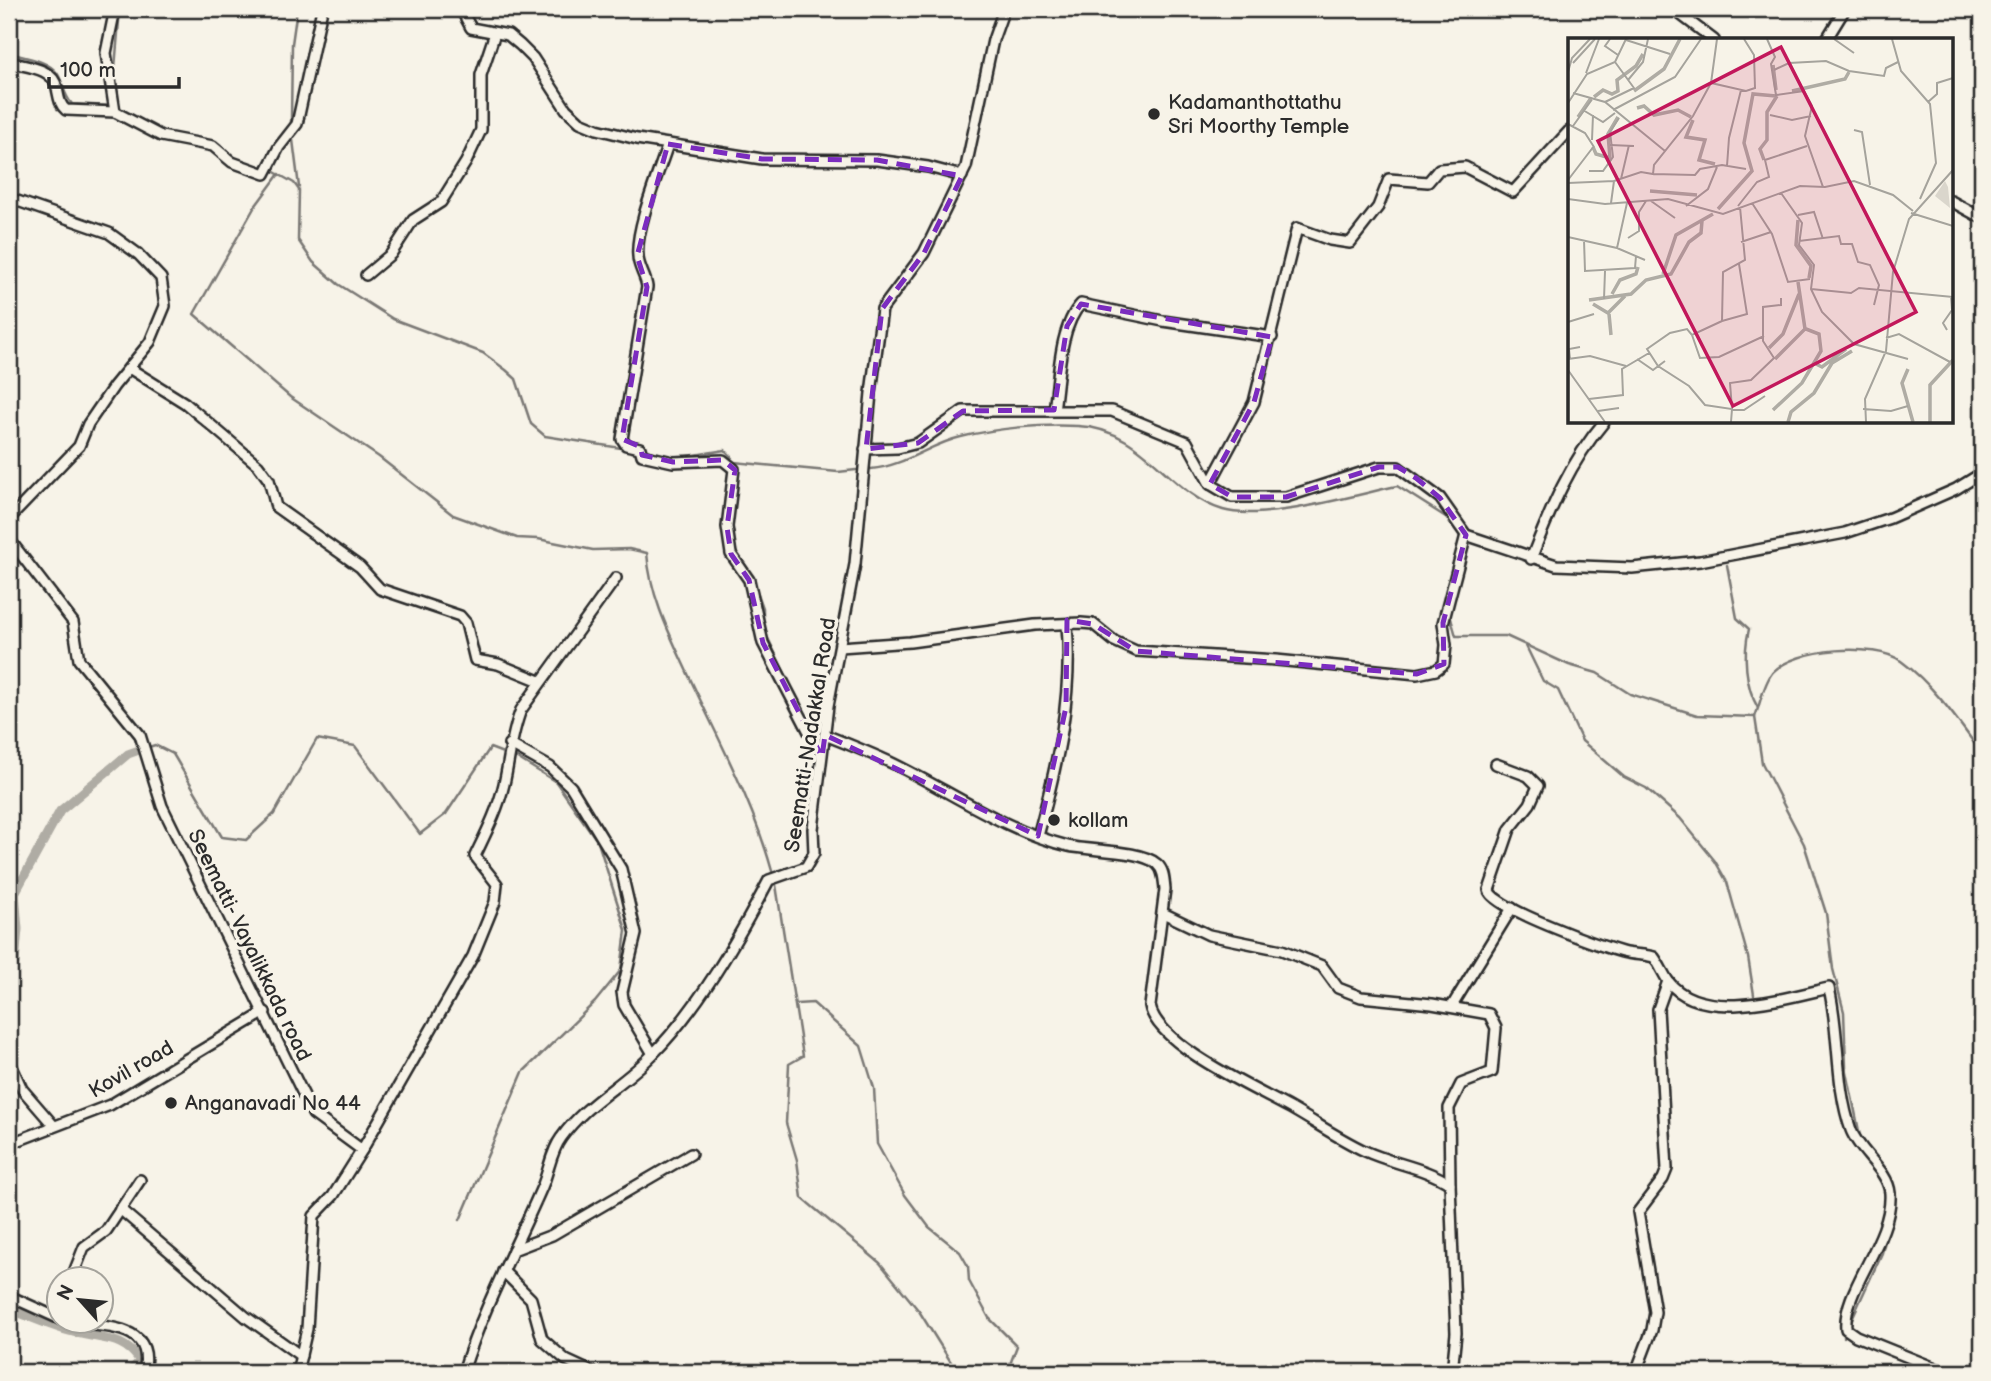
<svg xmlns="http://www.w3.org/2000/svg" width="1991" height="1381" viewBox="0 0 1991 1381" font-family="'Balsamiq Sans',sans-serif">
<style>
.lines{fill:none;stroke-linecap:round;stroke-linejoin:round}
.stream{stroke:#7a7874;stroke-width:2.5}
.canal{stroke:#afaca4;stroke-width:9}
.minor-casing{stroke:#2b2b2b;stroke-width:14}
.minor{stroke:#f7f3e8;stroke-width:9}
.marked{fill:none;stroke:#7b2cbf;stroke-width:5;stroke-dasharray:14 9;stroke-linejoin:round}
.poi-dot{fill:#2b2b2b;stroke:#f7f3e8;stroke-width:2.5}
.labels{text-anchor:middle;stroke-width:7;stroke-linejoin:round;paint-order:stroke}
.poi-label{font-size:21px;fill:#2b2b2b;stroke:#f7f3e8;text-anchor:start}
.street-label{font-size:21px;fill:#2b2b2b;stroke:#f7f3e8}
.inset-river{fill:none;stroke:#afaca4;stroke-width:3.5}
.inset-road{fill:none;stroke:#a5a39c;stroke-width:2}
.view{fill:#c2185b;fill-opacity:0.15;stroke:#c2185b;stroke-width:3.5}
.inset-edge{fill:none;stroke:#2b2b2b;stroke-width:3.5}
</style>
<rect width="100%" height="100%" fill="#f7f3e8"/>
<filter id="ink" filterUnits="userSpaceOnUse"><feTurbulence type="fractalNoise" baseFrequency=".0143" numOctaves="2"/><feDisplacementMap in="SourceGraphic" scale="14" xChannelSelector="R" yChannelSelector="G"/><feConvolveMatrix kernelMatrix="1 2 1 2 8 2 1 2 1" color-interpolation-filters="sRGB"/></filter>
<g filter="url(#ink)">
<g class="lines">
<g class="stream">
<path d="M9 53C23 57 48 60 57 73 64 83 63 95 72 104L111 106"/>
<polyline points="115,68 120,9"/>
<polyline points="117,107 142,121"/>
<polyline points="291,122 292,44 297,9"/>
<polyline points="180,135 204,140"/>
<polyline points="293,140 299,187"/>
<polyline points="244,162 264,168"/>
<polyline points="271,170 294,183 299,190 298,240 313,262 338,284 393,319 483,353 506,370 516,379 531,424 545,436 627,449"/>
<path d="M279 174 254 208 194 314 290 397 379 457 453 515 517 538 538 539 593 550 629 549 647 553C650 596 670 635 688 674 718 739 753 802 772 871"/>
<polyline points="664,455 676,458 725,450 732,457"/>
<polyline points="734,462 838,472 856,470"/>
<path d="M871 469C905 466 930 444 961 437 997 428 1041 424 1078 426 1145 429 1167 493 1223 510 1263 522 1354 495 1397 486L1452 521"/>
<polyline points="731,531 737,472"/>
<path d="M1727 565 1737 618 1749 629C1743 654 1745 686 1758 708"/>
<polyline points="752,577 763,608 763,628 804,713"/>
<polyline points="1450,615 1456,636 1506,636 1569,665 1597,673 1630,694 1697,715 1755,717 1762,763 1804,844 1826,913 1833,969 1844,1012 1846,1067 1860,1136 1876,1158"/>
<polyline points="1526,646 1543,681 1558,690 1582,741 1624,777 1646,788 1680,818 1715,861 1727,882 1748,957 1754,995"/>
<path d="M1755 717C1760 704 1764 682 1773 672 1796 648 1875 642 1901 661 1933 684 1959 722 1982 754"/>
<polyline points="149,747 155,745 173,754 222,837 246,840 274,814 317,739 355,746 420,834 446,814 490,748 503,753"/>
<polyline points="776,885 803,1056 789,1064 786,1123 797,1160 802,1198 880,1263 919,1311 954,1367 962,1372"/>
<polyline points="796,1004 813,1003 861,1046 874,1088 877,1144 905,1195 929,1227 960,1252 968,1266 969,1281 989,1318 1017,1346 1007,1372"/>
<polyline points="1893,1209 1896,1196 1894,1192"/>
<polyline points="460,1220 523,1072 595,1002 621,970 626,930 598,842 556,782 514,756"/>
<polyline points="1850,1323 1882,1253 1888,1229"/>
<polyline points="1844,1337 1844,1336"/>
</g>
<g class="canal">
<polyline points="9,969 15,962 18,929 15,893 60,811 128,754 139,750"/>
<path d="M9 1309C31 1317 54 1328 77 1333 103 1340 124 1336 140 1361L129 1372"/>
</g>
<g class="minor-casing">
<g id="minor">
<polyline points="115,9 106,53 115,112"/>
<polyline points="461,9 471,28 508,35 520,45 533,58 566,109 580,122 597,129 637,139 762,159 877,160 928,167 962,176"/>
<polyline points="1673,9 1714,40"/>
<polyline points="1826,40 1845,9"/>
<path d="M9 62C26 67 53 67 57 88 59 97 59 104 66 110L115 112 161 136 213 146 232 162 265 174 279 147 297 124 322 9"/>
<path d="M668 144C659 172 635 229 638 256 638 267 646 276 647 287L622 439 626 445 640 448 642 455 673 462 723 460 734 469 727 527 731 554 749 580 763 643 821 755"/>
<polyline points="9,198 109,233 138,254 161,278 165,306 150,342 114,386 88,424 79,446 9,519"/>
<polyline points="1951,201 1982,218"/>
<polyline points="366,275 391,254 413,220 441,202 466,162 481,130 481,75 495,33"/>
<polyline points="129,368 185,403 258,465 269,480 276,507 360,567 380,589 460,616 466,623 475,660 498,664 540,681"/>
<path d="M1054 410C1059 378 1059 327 1081 304L1163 321 1272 337"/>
<polyline points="865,449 898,448 918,443 963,411 1112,411 1187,442 1210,484 1232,497 1286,497 1379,467 1398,467 1440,498 1466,535 1556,565 1632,568 1700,561 1845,533 1890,518 1956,489 1982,473"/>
<polyline points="1210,484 1254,402 1297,228 1330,240 1350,243 1378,207 1389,179 1428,182 1439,169 1465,167 1513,192 1569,131"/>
<polyline points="9,539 73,622 79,660 140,735 162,806 313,1114 362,1150 333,1196 314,1216 307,1329 297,1372"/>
<path d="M1531 559C1550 510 1570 462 1604 422"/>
<polyline points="840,647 910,642 1035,625 1081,623 1093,624 1114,641 1136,651 1276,660 1417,674 1436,670 1444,664 1446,645 1443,623 1466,535"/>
<path d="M825 735C848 744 871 753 894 764 951 792 1006 831 1068 846 1089 851 1142 850 1157 864 1164 870 1164 880 1165 889L1150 1006C1157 1045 1256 1089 1290 1108 1315 1122 1339 1139 1365 1151 1393 1164 1424 1167 1450 1184L1456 1333 1452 1372"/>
<polyline points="509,744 550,767 571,787 621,869 636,934 622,992 624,1005 653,1054"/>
<path d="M1496 764 1528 776 1538 786 1530 804 1510 829 1489 890C1492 908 1601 946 1622 952 1633 955 1643 954 1654 957 1659 964 1663 973 1668 981 1701 1024 1785 998 1829 988 1840 1034 1835 1085 1851 1130 1859 1152 1888 1170 1890 1193 1893 1240 1842 1289 1846 1329L1856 1336 1945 1372"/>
<path d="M1038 836C1057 765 1073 698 1067 625"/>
<polyline points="1163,913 1209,935 1282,950 1322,966 1338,988 1361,997 1432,1004 1489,1014 1496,1028 1492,1072 1461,1084 1449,1108 1450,1184"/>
<polyline points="1452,1006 1512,908"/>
<polyline points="9,1060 22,1089 54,1126"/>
<polyline points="9,1144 110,1105 265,1012"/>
<path d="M362 1150 473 956 495 902 497 884 475 856C486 833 498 810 504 784 510 758 511 735 521 710L616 578"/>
<polyline points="120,1209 246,1317 301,1356"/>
<polyline points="513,1250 552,1235 691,1154"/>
<polyline points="503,1271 531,1299 542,1339 566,1360 592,1372"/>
<polyline points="71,1280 84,1247 106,1231 140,1180"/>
<polyline points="9,1296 60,1319"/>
<path d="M68 1322C99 1328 156 1321 144 1372"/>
<path d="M463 1372C483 1308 515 1249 542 1187 549 1171 551 1151 561 1138 586 1103 622 1086 651 1056 698 1009 738 939 769 880L806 867 814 853 813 829 828 706 855 564 871 393 882 309 924 253 966 167 993 40 1004 9"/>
<polyline points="1636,1372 1652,1330 1655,1312 1638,1212 1663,1179 1667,1169 1658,1009 1668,981"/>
</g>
</g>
<use href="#minor" class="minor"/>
</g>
</g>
<path class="marked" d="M668 144 762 159 877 160 962 176 924 253 882 309 866 449 918 443 963 411 1054 410 1067 326 1081 304 1272 337 1254 402 1210 484 1232 497H1286L1379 467H1398L1416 478 1440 498 1466 535 1443 623 1444 664 1417 674 1136 651 1093 624 1067 620 1066 707 1038 836 825 735 822 757 763 643 749 580 731 554 727 527 735 470 723 460 673 462 642 455 641 447 622 439 647 287 637 256Z"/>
<g class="poi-dot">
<circle cx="1154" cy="114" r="7"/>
<circle cx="1054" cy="820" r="7"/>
<circle cx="171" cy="1103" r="7"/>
</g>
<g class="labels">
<g class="poi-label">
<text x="1168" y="109">Kadamanthottathu<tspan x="1168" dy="24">Sri Moorthy Temple</tspan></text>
<text x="1068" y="827">kollam</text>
<text x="185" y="1110">Anganavadi No 44</text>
</g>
<g class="street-label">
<text transform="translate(810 735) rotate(-81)" y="7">Seematti-Nadakkal Road</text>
<text transform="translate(250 945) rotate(64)" y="7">Seematti- Vayalikkada road</text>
<text transform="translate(131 1069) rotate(-30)" y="7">Kovil road</text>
</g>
</g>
<g transform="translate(1568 38)">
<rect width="385" height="385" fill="#f7f3e8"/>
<path d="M377 143 380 149 382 170 367 158Z" fill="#dad6cc"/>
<path class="inset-river" d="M205 27 208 52M66 53 96 31 112 1M224 53 277 41 281 34M26 59 35 52 44 56 50 53 49 42 68 28 75 16M69 70 76 68 86 77 110 72 123 79M10 79 23 60M125 82 118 99 137 102 131 122 147 126M25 109 28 116 42 120 40 96 50 79M196 122 192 111 199 102V74L209 58M82 153 129 157M150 171 184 133 176 105 185 56 208 58M230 182 228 207 243 228 241 240M95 236 108 197 145 176M44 256 52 242 68 236 70 229M21 262 63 256 78 242 103 236 121 204 133 195 134 183M25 266 40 275 57 258M41 276 43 297M201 310 215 296 231 256M207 321 237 291 230 244M248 326 254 329 278 311M340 331 334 345 345 384M205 372 234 345 253 313 251 296 238 291M220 384 223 374 246 355 264 325 284 313M362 384V347L385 322"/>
<path class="inset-road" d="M42 1 37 8 50 17M199 1 207 19 203 26 208 57 236 53 244 68 237 98 255 149M266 1 286 15M324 1 333 33 362 66 368 125 352 161M58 2 102 16M5 25 27 1M206 32 221 25 258 23 281 33 316 38 318 30 330 24M0 34 4 20 22 1M18 35 31 1M60 42 75 24 80 1M143 45 149 1M5 55 37 64 97 113M37 64 66 50 47 24M360 64 369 56V45L385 40M0 65 19 36 47 24 58 1M15 72 35 84 47 75M45 72 107 39 133 1M202 77 224 82 243 78M0 86 17 95 26 109M5 88 25 60M286 92 294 94 302 147M24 102 25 77M42 107 66 108M159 128 161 100 173 52M21 133H35L45 119 42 94 51 80M85 136 127 137 132 131 154 127 178 131M53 141 61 107M0 142 26 108M0 145 46 143M213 155 234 185 231 207 246 227 243 251 254 274 286 306 340 321M0 161 37 166 100 161 155 176 232 148 257 149 286 143 325 157 345 173M83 163 107 180M43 165 46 143 73 134 85 136 86 127 125 78 143 45 178 53 187 50 186 17 176 1M184 165 204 196 220 244 242 241M118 168 140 151 149 129M170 168 189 144 201 139 197 122 239 108M343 175 385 188M230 177 246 174 255 201M0 199 49 210 59 165M60 200 71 193V174L78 163M16 202 17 233 67 230 68 218M231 203 271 198 273 206H284L290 224 302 227 311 247 306 267M173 204 203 194M49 210 77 222M243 251 283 255 291 250 385 259M36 261 37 233M154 283 179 276 171 226M0 284 26 276M379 292 375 285 384 272 383 258M124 297 132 320 151 319 196 298M318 300 331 296 382 324M0 321 22 318 58 328M2 321 1 311 12 309M69 321 85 332 97 323M0 332 37 384M21 361 55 357 54 331 81 315M164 371 162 345 183 342 206 320 195 303V269L213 267V260M295 371 323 373 340 368M164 372H176L197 358M30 373 51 370M163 384 164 371 137 367 121 348 90 328 79 311 102 295 119 291 124 297 154 283 155 234 177 222 172 169M298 384 297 361 318 313 325 234 341 181 385 132"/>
<path class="view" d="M213 9 348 274 165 368 30 103Z"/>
<rect width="385" height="385" class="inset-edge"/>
</g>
<rect width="1991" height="1381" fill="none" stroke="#f7f3e8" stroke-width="35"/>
<rect x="18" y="18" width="1956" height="1346" fill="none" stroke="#2b2b2b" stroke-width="2.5" filter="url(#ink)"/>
<g transform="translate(80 1300) rotate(297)"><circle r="33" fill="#f7f3e8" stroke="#a5a39c" stroke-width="2"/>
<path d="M0-5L12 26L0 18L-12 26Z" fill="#2b2b2b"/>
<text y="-10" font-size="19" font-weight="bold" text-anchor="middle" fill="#2b2b2b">N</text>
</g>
<path d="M49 77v10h130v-10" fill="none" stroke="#2b2b2b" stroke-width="3.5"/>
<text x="60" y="77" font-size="21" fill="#2b2b2b" stroke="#f7f3e8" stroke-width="5" paint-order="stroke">100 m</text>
</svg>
